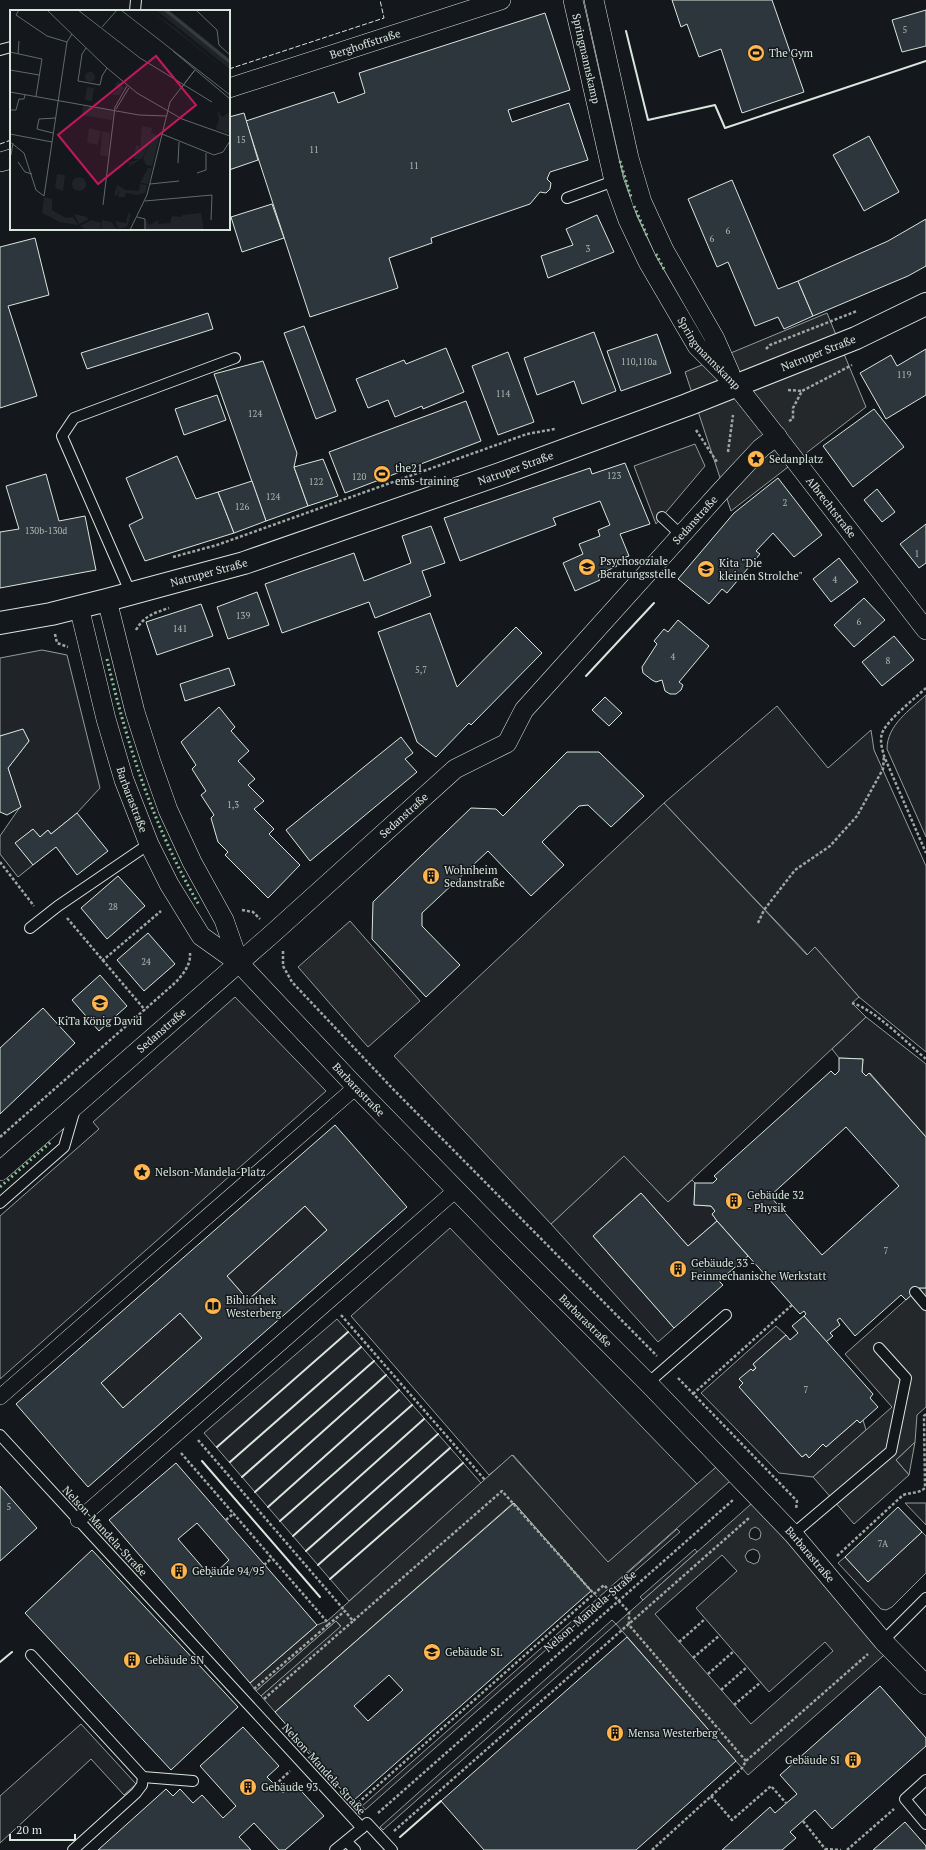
<svg xmlns="http://www.w3.org/2000/svg" width="926" height="1850" viewBox="0 0 926 1850" font-family="'PT Serif',serif">
<style>
.green{fill:#202428;stroke:#939e99}
.parking{fill:#24282b;stroke:#939e99;fill-rule:evenodd}
.building{fill:#2c363c;stroke:#d8e6dc;fill-rule:evenodd}
.lines{fill:none;stroke-linecap:round;stroke-linejoin:round}
.service-casing{stroke:#d8e6dc;stroke-width:12}
.pedestrian-casing{stroke:#d8e6dc;stroke-width:16}
.minor-casing{stroke:#d8e6dc;stroke-width:20}
.tertiary-casing{stroke:#d8e6dc;stroke-width:24}
.path{stroke:#9da8a2;stroke-width:2.5;stroke-dasharray:3 2;stroke-linecap:butt}
.service{stroke:#14181c;stroke-width:10}
.pedestrian{stroke:#14181c;stroke-width:15}
.minor{stroke:#14181c;stroke-width:19}
.tertiary{stroke:#14181c;stroke-width:22}
.hedge{stroke:#8ac095;stroke-width:3;stroke-dasharray:2 3;stroke-linecap:butt}
.fence{stroke:#d8e6dc;stroke-width:1;stroke-dasharray:5 2;stroke-linecap:butt}
.wall{stroke:#d8e6dc;stroke-width:2}
.labels{text-anchor:middle;stroke-width:3;stroke-linejoin:round;paint-order:stroke}
.number-label{font-size:9px;fill:#adbab4}
.street-label{font-size:11px;fill:#d8e6dc;stroke:#14181c}
.poi-label{font-size:11px;fill:#d8e6dc;stroke:#14181c;text-anchor:start}
.inset-road{fill:none;stroke:#626a69;stroke-width:1}
.view{fill:#c2185b;fill-opacity:0.15;stroke:#c2185b;stroke-width:2}
.inset-edge{fill:none;stroke:#d8e6dc;stroke-width:2}
</style>
<rect width="100%" height="100%" fill="#14181c"/>
<g class="green">
<polygon points="42,650 67,655 100,788 77,813 51,834 48,830 40,837 33,829 16,843 33,865 18,877 0,854 0,836 20,807 8,768 29,741 23,730 0,736 0,658"/>
<path d="M926 695V837L887 749C887 725 910 710 926 695Z"/>
<polygon points="777,706 828,768 871,730 874,750 926,866 926,1052 859,997 815,947 808,955 664,803"/>
<polygon points="235,997 326,1091 0,1379 0,1216 99,1129 93,1122"/>
<polygon points="866,1017 926,1064 926,1137 870,1073 866,1076 862,1072 863,1059 839,1058 832,1049"/>
<polygon points="624,1155 668,1202 692,1180 695,1183 694,1205 711,1206 715,1211 712,1214 717,1221 688,1246 641,1193 593,1236 674,1328 658,1342 551,1224"/>
<polygon points="305,1206 327,1230 248,1300 227,1276"/>
<polygon points="450,1228 697,1484 608,1563 513,1455 489,1475 351,1316"/>
<polygon points="180,1313 202,1338 123,1408 101,1383"/>
<polygon points="337,1319 481,1483 349,1601 204,1433"/>
<polygon points="776,1326 786,1335 753,1364 756,1368 740,1379 743,1383 740,1387 802,1457 806,1454 809,1458 823,1444 826,1447 857,1420 860,1423 863,1420 866,1430 813,1477 779,1473 701,1393"/>
<polygon points="915,1442 909,1475 896,1460"/>
<polygon points="905,1503 926,1503 926,1525"/>
<polygon points="677,1529 680,1532 624,1581 622,1578"/>
<polygon points="922,1532 926,1536 926,1573 892,1607 886,1610 881,1609 838,1563 845,1557 868,1581"/>
<polygon points="695,1549 697,1552 643,1600 640,1597"/>
<polygon points="598,1598 600,1602 365,1810 362,1806"/>
<polygon points="612,1620 616,1624 383,1830 380,1827"/>
<polygon points="336,1621 341,1627 261,1696 256,1691"/>
<polygon points="81,1724 136,1784 124,1795 91,1759 0,1843 0,1796"/>
</g>
<g class="parking">
<polygon points="827,313 866,407 731,511 685,372"/>
<polygon points="695,444 705,466 656,524 634,466"/>
<polygon points="664,803 807,955 815,947 859,997 852,1003 866,1017 668,1202 624,1156 551,1224 394,1056"/>
<polygon points="350,921 420,1001 368,1047 298,967"/>
<polygon points="919,1288 926,1288 926,1407 917,1415 915,1442 896,1460 909,1475 854,1524 813,1477 892,1407 845,1354"/>
<polygon points="512,1455 608,1562 723,1461 737,1475 598,1598 513,1503 275,1712 261,1696 341,1626 336,1621 256,1691 250,1683 317,1625 327,1621 335,1614"/>
<path d="M759 1497 891 1649 748 1775 616 1624ZM755 1527 759 1529 761 1533 760 1538 756 1540 750 1538 749 1534 751 1529ZM753 1549 758 1551 760 1556 758 1562 754 1564 747 1561 745 1556 748 1551ZM722 1555 737 1571 696 1608 769 1692 825 1642 833 1651 751 1724 655 1614Z"/>
</g>
<g class="building">
<polygon points="672,0 772,0 804,92 742,113 721,49 699,57 687,24 681,27"/>
<polygon points="926,10 926,46 902,52 892,20"/>
<polygon points="545,13 570,90 508,110 512,122 569,103 588,160 550,172 547,179 551,183 550,189 546,193 540,192 530,204 431,238 432,243 389,258 398,288 310,317 246,121 334,92 338,103 365,93 359,73"/>
<polygon points="244,113 258,160 229,170 229,117"/>
<polygon points="869,136 899,192 864,211 833,155"/>
<polygon points="732,180 778,289 798,281 813,316 784,329 778,317 755,326 728,262 717,267 688,199"/>
<polygon points="272,204 284,238 242,252 231,217"/>
<polygon points="597,215 614,252 548,278 541,256 573,245 566,229"/>
<polygon points="926,219 926,266 908,276 813,316 798,281 888,241"/>
<polygon points="35,238 49,295 8,306 37,396 0,408 0,247"/>
<polygon points="208,313 213,329 87,369 81,353"/>
<polygon points="304,326 336,411 316,419 284,333"/>
<polygon points="594,332 616,391 582,404 574,381 537,395 524,358"/>
<polygon points="657,334 671,373 621,391 607,351"/>
<polygon points="446,348 464,392 423,409 422,406 395,417 388,400 368,408 356,379 404,360 406,364"/>
<polygon points="926,349 926,395 886,419 860,373 891,355 897,366"/>
<polygon points="508,352 534,422 498,435 472,366"/>
<polygon points="263,361 297,453 294,467 308,506 266,521 214,374"/>
<polygon points="217,395 226,420 184,435 175,409"/>
<polygon points="466,401 481,441 345,493 329,452"/>
<polygon points="874,409 904,447 853,487 823,446"/>
<polygon points="177,456 196,499 218,492 234,533 145,561 129,525 143,518 126,478"/>
<polygon points="323,459 338,496 308,506 294,467"/>
<polygon points="625,463 650,524 620,534 629,556 615,561 617,566 598,575 600,580 575,591 563,563 583,554 579,544 600,536 598,530 610,525 600,501 553,518 556,525 460,561 444,518 590,468 592,474"/>
<polygon points="46,474 59,521 85,516 96,570 0,588 0,532 19,529 6,486"/>
<polygon points="778,478 822,535 794,557 773,533 756,551 760,554 727,593 722,589 709,604 678,579 734,513"/>
<polygon points="252,481 266,521 234,533 218,492"/>
<polygon points="877,489 895,512 882,522 864,500"/>
<polygon points="926,524 926,563 919,568 900,544"/>
<polygon points="431,526 445,563 422,571 431,596 375,618 369,602 282,633 265,584 354,553 364,581 411,563 402,536"/>
<polygon points="839,558 858,582 831,602 813,579"/>
<polygon points="257,592 269,625 228,639 217,607"/>
<polygon points="864,598 885,620 854,647 834,625"/>
<polygon points="201,604 213,636 157,655 146,622"/>
<polygon points="430,613 457,687 516,627 542,653 471,725 469,723 436,757 417,742 378,632"/>
<polygon points="678,620 709,646 679,682 683,685 681,690 676,694 670,694 665,691 662,680 656,682 652,680 643,673 642,667 657,644 654,641 664,629 668,632"/>
<polygon points="894,636 914,660 882,686 862,662"/>
<polygon points="229,668 235,685 185,701 180,684"/>
<polygon points="605,697 622,713 609,726 592,710"/>
<polygon points="219,707 235,727 231,731 249,751 238,761 255,779 248,785 264,801 254,809 274,829 269,834 300,865 268,898 225,855 228,852 218,842 211,818 214,815 201,795 206,791 192,769 196,765 181,742"/>
<polygon points="23,729 29,741 8,768 21,807 7,815 0,812 0,736"/>
<polygon points="401,737 413,753 405,759 417,772 310,861 286,830"/>
<polygon points="567,752 599,752 644,796 611,827 588,805 579,806 542,842 564,865 531,896 488,851 422,913 422,926 460,965 426,997 372,939 373,902 471,808 496,809 503,816"/>
<polygon points="77,813 108,851 77,875 56,847 33,865 15,843 33,829 40,837 48,830 51,834"/>
<polygon points="118,876 145,906 107,939 81,908"/>
<polygon points="148,933 175,964 144,991 117,960"/>
<polygon points="100,975 127,1006 99,1031 72,1000"/>
<polygon points="43,1008 75,1043 0,1114 0,1048"/>
<path d="M839 1058 863 1059 862 1072 866 1076 869 1073 926 1137V1288H919L906 1300 901 1295 855 1336 840 1318 837 1320 840 1325 830 1333 833 1336 826 1342 804 1316 806 1314 804 1311 800 1314 717 1221 712 1214 715 1211 711 1206 694 1205 695 1183H713L717 1179 714 1176 831 1071 835 1075 839 1071ZM846 1127 899 1186 822 1255 770 1196Z"/>
<path d="M335 1125 407 1207 88 1487 16 1404ZM305 1206 327 1230 248 1300 227 1276ZM180 1313 202 1338 123 1408 101 1383Z"/>
<polygon points="641,1193 688,1246 717,1221 748,1256 719,1281 723,1285 674,1328 593,1236"/>
<polygon points="804,1316 873,1394 870,1398 878,1407 860,1423 857,1420 826,1447 823,1444 809,1458 806,1454 802,1457 739,1387 743,1383 739,1379 751,1369 753,1371 756,1368 753,1364 786,1335 790,1340 798,1333 792,1326"/>
<path d="M176 1463 317 1625 250 1683 109 1520ZM197 1523 229 1560 211 1577 178 1539Z"/>
<polygon points="0,1486 37,1528 0,1561"/>
<path d="M514 1503 591 1591 353 1801 275 1712ZM389 1675 403 1690 368 1721 354 1706Z"/>
<polygon points="898,1507 922,1532 868,1582 845,1557"/>
<polygon points="92,1550 238,1707 171,1770 25,1613"/>
<polygon points="627,1637 736,1761 636,1850 484,1850 441,1801"/>
<polygon points="880,1686 926,1738 926,1746 832,1829 815,1810 790,1832 796,1838 782,1850 722,1850 770,1807 775,1813 797,1794 780,1775"/>
<polygon points="243,1727 279,1766 267,1777 283,1793 294,1783 324,1816 285,1850 279,1850 254,1823 239,1837 251,1850 98,1850 166,1789 173,1796 180,1789 193,1803 202,1795 223,1818 236,1806 200,1766"/>
<polygon points="905,1822 926,1846 926,1850 873,1850"/>
</g>
<g class="lines">
<g class="service-casing">
<g id="service">
<polyline points="135,11 136,0"/>
<polyline points="0,50 11,47"/>
<polyline points="567,198 614,181"/>
<polyline points="662,517 681,535"/>
<polyline points="131,594 62,436 74,418 235,358"/>
<polyline points="30,928 58,906 149,844"/>
<polyline points="0,1203 64,1147 75,1109"/>
<polyline points="915,1292 926,1305"/>
<polyline points="648,1383 726,1315"/>
<polyline points="0,1435 362,1828 367,1823 392,1850"/>
<polyline points="793,1534 891,1451 906,1378 879,1348"/>
<polyline points="883,1641 926,1598"/>
<polyline points="31,1655 143,1777 193,1781"/>
<polyline points="926,1780 905,1799 926,1824"/>
<polyline points="347,1842 355,1850"/>
<polyline points="73,1850 136,1793 142,1785 143,1777"/>
<polyline points="335,1850 362,1828"/>
</g>
</g>
<g class="pedestrian-casing">
<g id="pedestrian">
<polyline points="0,1397 356,1087"/>
<polyline points="78,1520 456,1190"/>
</g>
</g>
<g class="minor-casing">
<g id="minor">
<path id="s1" d="M573 0 614 181 628 220 648 262 697 346 736 385 770 428 926 630"/>
<polyline points="594,0 629,158 642,202 664,250 715,339 730,373"/>
<path id="s2" d="M229 88 501 0"/>
<polyline points="0,162 11,159"/>
<polyline points="107,600 135,712 151,762 168,810 192,862 224,920 239,963"/>
<path id="s3" d="M79 607 106 719 124 780 149 844 169 884 201 936 239 963 356 1087 503 1238 648 1383 793 1534 883 1641 926 1685"/>
<path id="s4" d="M0 1171 272 934 455 769 507 743 524 710 720 492 761 448 777 436"/>
</g>
</g>
<g class="tertiary-casing">
<g id="tertiary">
<path id="s5" d="M0 623 51 614 107 600 244 563 500 474 687 405 856 338 926 304"/>
</g>
</g>
<g class="path">
<polyline points="766,349 770,345 857,311"/>
<polyline points="788,390 802,391"/>
<polyline points="789,421 793,419 793,408 802,391 852,365"/>
<polyline points="696,430 717,462"/>
<polyline points="728,452 733,415"/>
<polyline points="173,557 217,545 527,434 555,429"/>
<path d="M136 630C144 616 154 613 169 608"/>
<polyline points="55,634 57,643 68,647"/>
<path d="M926 688C914 699 890 718 883 731 879 739 882 748 884 756L926 853"/>
<polyline points="0,862 34,906"/>
<polyline points="242,910 253,912 260,919"/>
<polyline points="67,918 145,1010"/>
<polyline points="758,923 764,910 795,870 830,846 857,816 883,769 884,756"/>
<polyline points="283,951 283,966 292,982 392,1088 657,1356"/>
<polyline points="102,961 161,911"/>
<path d="M852 1003C874 1009 907 1043 926 1059"/>
<path d="M0 1137 176 982C183 974 191 965 190 953"/>
<polyline points="341,1315 485,1480"/>
<polyline points="678,1378 797,1501 796,1509"/>
<polyline points="693,1394 792,1305"/>
<polyline points="198,1440 345,1611"/>
<polyline points="181,1453 329,1624 345,1611 353,1621 502,1491 594,1594"/>
<polyline points="226,1520 234,1513"/>
<path d="M837 1556 903 1495C911 1492 918 1494 925 1488L924 1416 926 1414"/>
<polyline points="264,1565 272,1558"/>
<polyline points="679,1642 705,1619"/>
<polyline points="693,1658 720,1635"/>
<polyline points="708,1674 734,1651"/>
<polyline points="254,1689 329,1624"/>
<polyline points="721,1690 747,1667"/>
<polyline points="264,1699 353,1621"/>
<polyline points="734,1705 761,1682"/>
<polyline points="275,1785 290,1771"/>
<polyline points="711,1796 732,1820 771,1786 786,1803"/>
<polyline points="358,1803 604,1585 629,1612 629,1625 746,1761"/>
<polyline points="378,1813 733,1500"/>
<polyline points="803,1821 826,1850"/>
<polyline points="394,1831 749,1518"/>
<polyline points="825,1849 841,1850"/>
<polyline points="652,1850 742,1768 746,1761 868,1654"/>
<polyline points="847,1850 894,1809"/>
</g>
<use href="#service" class="service"/>
<use href="#pedestrian" class="pedestrian"/>
<use href="#minor" class="minor"/>
<use href="#tertiary" class="tertiary"/>
<g class="hedge">
<polyline points="620,161 631,197"/>
<polyline points="634,206 648,238"/>
<polyline points="656,254 665,271"/>
<path d="M107 659C127 745 154 828 199 905"/>
<polyline points="0,1187 52,1141"/>
</g>
<g class="fence">
<polyline points="229,69 384,18 380,0"/>
<polyline points="0,144 11,140"/>
</g>
<g class="wall">
<polyline points="626,31 648,120 715,105 725,128 926,61"/>
<polyline points="586,676 654,603"/>
<polyline points="217,1447 348,1332"/>
<polyline points="202,1461 320,1597"/>
<polyline points="230,1462 361,1347"/>
<polyline points="242,1477 374,1361"/>
<polyline points="255,1492 386,1375"/>
<polyline points="268,1507 399,1390"/>
<polyline points="280,1521 412,1405"/>
<polyline points="293,1536 424,1419"/>
<polyline points="306,1551 438,1434"/>
<polyline points="318,1565 450,1448"/>
<polyline points="330,1579 463,1463"/>
<polyline points="0,1662 12,1652"/>
<polyline points="400,1837 441,1801"/>
</g>
</g>
<defs>
<g id="stadium-disc" transform="scale(0.9)"><circle r="9.5" fill="#ffb74d" stroke="#14181c"/><path d="M0-5a6.5 5 0 1 0 0 10a6.5 5 0 1 0 0-10ZM-3.5-1.8h7v3.6h-7Z" fill="#111"/></g>
<g id="sight-disc" transform="scale(0.9)"><circle r="9.5" fill="#ffb74d" stroke="#14181c"/><path d="M0-6L1.8-2.2L6-1.7L2.9 1.2L3.7 5.4L0 3.3L-3.7 5.4L-2.9 1.2L-6-1.7L-1.8-2.2Z" fill="#111"/></g>
<g id="university-disc" transform="scale(0.9)"><circle r="9.5" fill="#ffb74d" stroke="#14181c"/><path d="M0-5L7-2L0 1L-7-2ZM-4 1L0 2.5L4 1V4Q0 6-4 4Z" fill="#111"/></g>
<g id="school-disc" transform="scale(0.9)"><circle r="9.5" fill="#ffb74d" stroke="#14181c"/><path d="M0-5L7-2L0 1L-7-2ZM-4 1L0 2.5L4 1V4Q0 6-4 4Z" fill="#111"/></g>
<g id="building-disc" transform="scale(0.9)"><circle r="9.5" fill="#ffb74d" stroke="#14181c"/><path d="M-4-6H4V6H1V3H-1V6H-4ZM-2.5-4.3h1.7v1.8h-1.7ZM.8-4.3h1.7v1.8H.8ZM-2.5-1h1.7V.8h-1.7ZM.8-1h1.7V.8H.8Z" fill="#111"/></g>
<g id="library-disc" transform="scale(0.9)"><circle r="9.5" fill="#ffb74d" stroke="#14181c"/><path d="M-6-4Q-3-5.5-.7-3.5V5Q-3 3-6 4ZM6-4Q3-5.5 .7-3.5V5Q3 3 6 4Z" fill="#111"/></g>
</defs>
<g fill-rule="evenodd">
<use href="#stadium-disc" x="756" y="53"/>
<use href="#sight-disc" x="756" y="459"/>
<use href="#stadium-disc" x="382" y="474"/>
<use href="#university-disc" x="587" y="567"/>
<use href="#school-disc" x="706" y="569"/>
<use href="#building-disc" x="431" y="876"/>
<use href="#school-disc" x="100" y="1003"/>
<use href="#sight-disc" x="142" y="1172"/>
<use href="#building-disc" x="734" y="1201"/>
<use href="#building-disc" x="678" y="1269"/>
<use href="#library-disc" x="213" y="1306"/>
<use href="#building-disc" x="179" y="1571"/>
<use href="#university-disc" x="432" y="1652"/>
<use href="#building-disc" x="132" y="1660"/>
<use href="#building-disc" x="615" y="1733"/>
<use href="#building-disc" x="853" y="1760"/>
<use href="#building-disc" x="248" y="1787"/>
</g>
<g class="labels">
<g class="number-label">
<text x="905" y="33">5</text>
<text x="241" y="143">15</text>
<text x="314" y="153">11</text>
<text x="414" y="169">11</text>
<text x="728" y="234">6</text>
<text x="712" y="242">6</text>
<text x="588" y="252">3</text>
<text x="639" y="365">110,110a</text>
<text x="904" y="378">119</text>
<text x="503" y="397">114</text>
<text x="255" y="417">124</text>
<text x="614" y="479">123</text>
<text x="359" y="480">120</text>
<text x="316" y="485">122</text>
<text x="273" y="500">124</text>
<text x="785" y="506">2</text>
<text x="242" y="510">126</text>
<text x="46" y="534">130b-130d</text>
<text x="917" y="557">1</text>
<text x="835" y="583">4</text>
<text x="243" y="619">139</text>
<text x="859" y="625">6</text>
<text x="180" y="632">141</text>
<text x="673" y="660">4</text>
<text x="888" y="664">8</text>
<text x="421" y="673">5,7</text>
<text x="233" y="808">1,3</text>
<text x="113" y="910">28</text>
<text x="146" y="965">24</text>
<text x="886" y="1254">7</text>
<text x="806" y="1393">7</text>
<text x="9" y="1510">5</text>
<text x="883" y="1547">7A</text>
</g>
<g class="street-label">
<text dy="4" stroke="none"><textPath href="#s2" startOffset="143">Berghoffstraße</textPath></text>
<text dy="4" stroke="none"><textPath href="#s1" startOffset="60">Springmannskamp</textPath></text>
<text dy="4" stroke="none"><textPath href="#s1" startOffset="384">Springmannskamp</textPath></text>
<text dy="4" stroke="none"><textPath href="#s5" startOffset="863">Natruper Straße</textPath></text>
<text dy="4" stroke="none"><textPath href="#s5" startOffset="539">Natruper Straße</textPath></text>
<text dy="4" stroke="none"><textPath href="#s1" startOffset="581">Albrechtstraße</textPath></text>
<text dy="4" stroke="none"><textPath href="#s4" startOffset="958">Sedanstraße</textPath></text>
<text dy="4" stroke="none"><textPath href="#s5" startOffset="215">Natruper Straße</textPath></text>
<text dy="4" stroke="none"><textPath href="#s3" startOffset="200">Barbarastraße</textPath></text>
<text dy="4" stroke="none"><textPath href="#s4" startOffset="538">Sedanstraße</textPath></text>
<text dy="4" stroke="none"><textPath href="#s4" startOffset="214">Sedanstraße</textPath></text>
<text dy="4" stroke="none"><textPath href="#s3" startOffset="574">Barbarastraße</textPath></text>
<text dy="4" stroke="none"><textPath href="#s3" startOffset="898">Barbarastraße</textPath></text>
<text transform="translate(105 1531) rotate(47)" y="4">Nelson-Mandela-Straße</text>
<text dy="4" stroke="none"><textPath href="#s3" startOffset="1222">Barbarastraße</textPath></text>
<text transform="translate(590 1611) rotate(-41)" y="4">Nelson-Mandela-Straße</text>
<text transform="translate(324 1769) rotate(48)" y="4">Nelson-Mandela-Straße</text>
</g>
<g class="poi-label">
<text x="769" y="57">The Gym</text>
<text x="769" y="463">Sedanplatz</text>
<text x="395" y="472">the21<tspan x="395" dy="13">ems-training</tspan></text>
<text x="600" y="565">Psychosoziale<tspan x="600" dy="13">Beratungsstelle</tspan></text>
<text x="719" y="567">Kita "Die<tspan x="719" dy="13">kleinen Strolche"</tspan></text>
<text x="444" y="874">Wohnheim<tspan x="444" dy="13">Sedanstraße</tspan></text>
<text x="100" y="1025" text-anchor="middle">KiTa König David</text>
<text x="155" y="1176">Nelson-Mandela-Platz</text>
<text x="747" y="1199">Gebäude 32<tspan x="747" dy="13">- Physik</tspan></text>
<text x="691" y="1267">Gebäude 33 -<tspan x="691" dy="13">Feinmechanische Werkstatt</tspan></text>
<text x="226" y="1304">Bibliothek<tspan x="226" dy="13">Westerberg</tspan></text>
<text x="192" y="1575">Gebäude 94/95</text>
<text x="445" y="1656">Gebäude SL</text>
<text x="145" y="1664">Gebäude SN</text>
<text x="628" y="1737">Mensa Westerberg</text>
<text x="840" y="1764" text-anchor="end">Gebäude SI</text>
<text x="261" y="1791">Gebäude 93</text>
</g>
</g>
<g transform="translate(10 10)">
<rect width="220" height="220" fill="#14181c"/>
<path d="M139 0 165 18 220 64 179 31ZM146 0H159L220 49V59ZM75 67a5 5 0 1 1 10 0a5 5 0 1 1-10 0ZM108 71 114 78 109 85H101L108 79 105 75ZM77 77 84 78 82 91 75 90ZM73 96 104 101 102 110 72 105ZM207 100 212 107 220 102V124L206 119 209 109ZM132 116 142 118 141 123 145 124 132 148 119 157 118 156 123 153 119 154 118 151 121 152 130 149H124L126 135 129 136 130 141ZM79 118 91 121 88 135 77 133ZM92 121 100 123 98 147 90 145ZM144 125H150L142 156 136 155 133 148ZM138 158H142L138 174 130 173ZM47 164 55 165 53 181 45 178ZM62 174a7 7 0 1 1 14 0a7 7 0 1 1-14 0ZM130 174 137 175 135 183 127 185 116 183 115 187H108L109 183 108 178V185L104 186 107 175 116 180 129 181ZM34 187 42 189V200L56 208 63 207 68 215 50 212 32 203ZM118 203 121 204 117 217 109 219 105 211 116 213ZM191 203 194 220H136V212L140 215 148 210V214L160 213 162 206 171 207 173 205ZM64 204 77 207 78 210 69 214ZM82 210 91 213 90 220H77L70 216ZM92 210 101 212 107 219 91 220Z" fill="#202428"/>
<path d="M153 0H158L220 50V54Z" fill="#363b3e"/>
<path class="inset-road" d="M9 0 6 5 37 26 57 32M37 0 97 58 127 83 172 109 220 126M68 0 130 48 202 92M111 0 220 85M186 0 207 20 209 35 220 45M92 17 107 0M76 38 72 44 68 71 90 75 92 66 97 58M163 41 220 89M0 42 32 49 26 86M8 44 9 31M0 60 29 65M172 77 184 61M0 82 129 105 156 106M106 99 119 78M0 100H6L9 89H14L15 85M43 123 27 119 29 109 46 108M0 124 42 132M152 124 204 145 213 142 220 131M0 132 14 143 26 180 34 186 57 32 62 24M1 145 3 133M8 152 15 162 22 164M168 153 169 132M187 163 196 160V143M140 174 169 171M135 191 202 185 201 210M93 195 105 97 117 76M127 207 135 209V220M120 220 137 185 160 92 185 60"/>
<path class="view" d="M146 46 186 95 88 174 48 125Z"/>
<rect width="220" height="220" class="inset-edge"/>
</g>
<path d="M10 1834v6h65v-6" fill="none" stroke="#d8e6dc" stroke-width="2"/>
<text x="16" y="1834" font-size="12" fill="#d8e6dc" stroke="#14181c" stroke-width="3" paint-order="stroke">20 m</text>
</svg>
